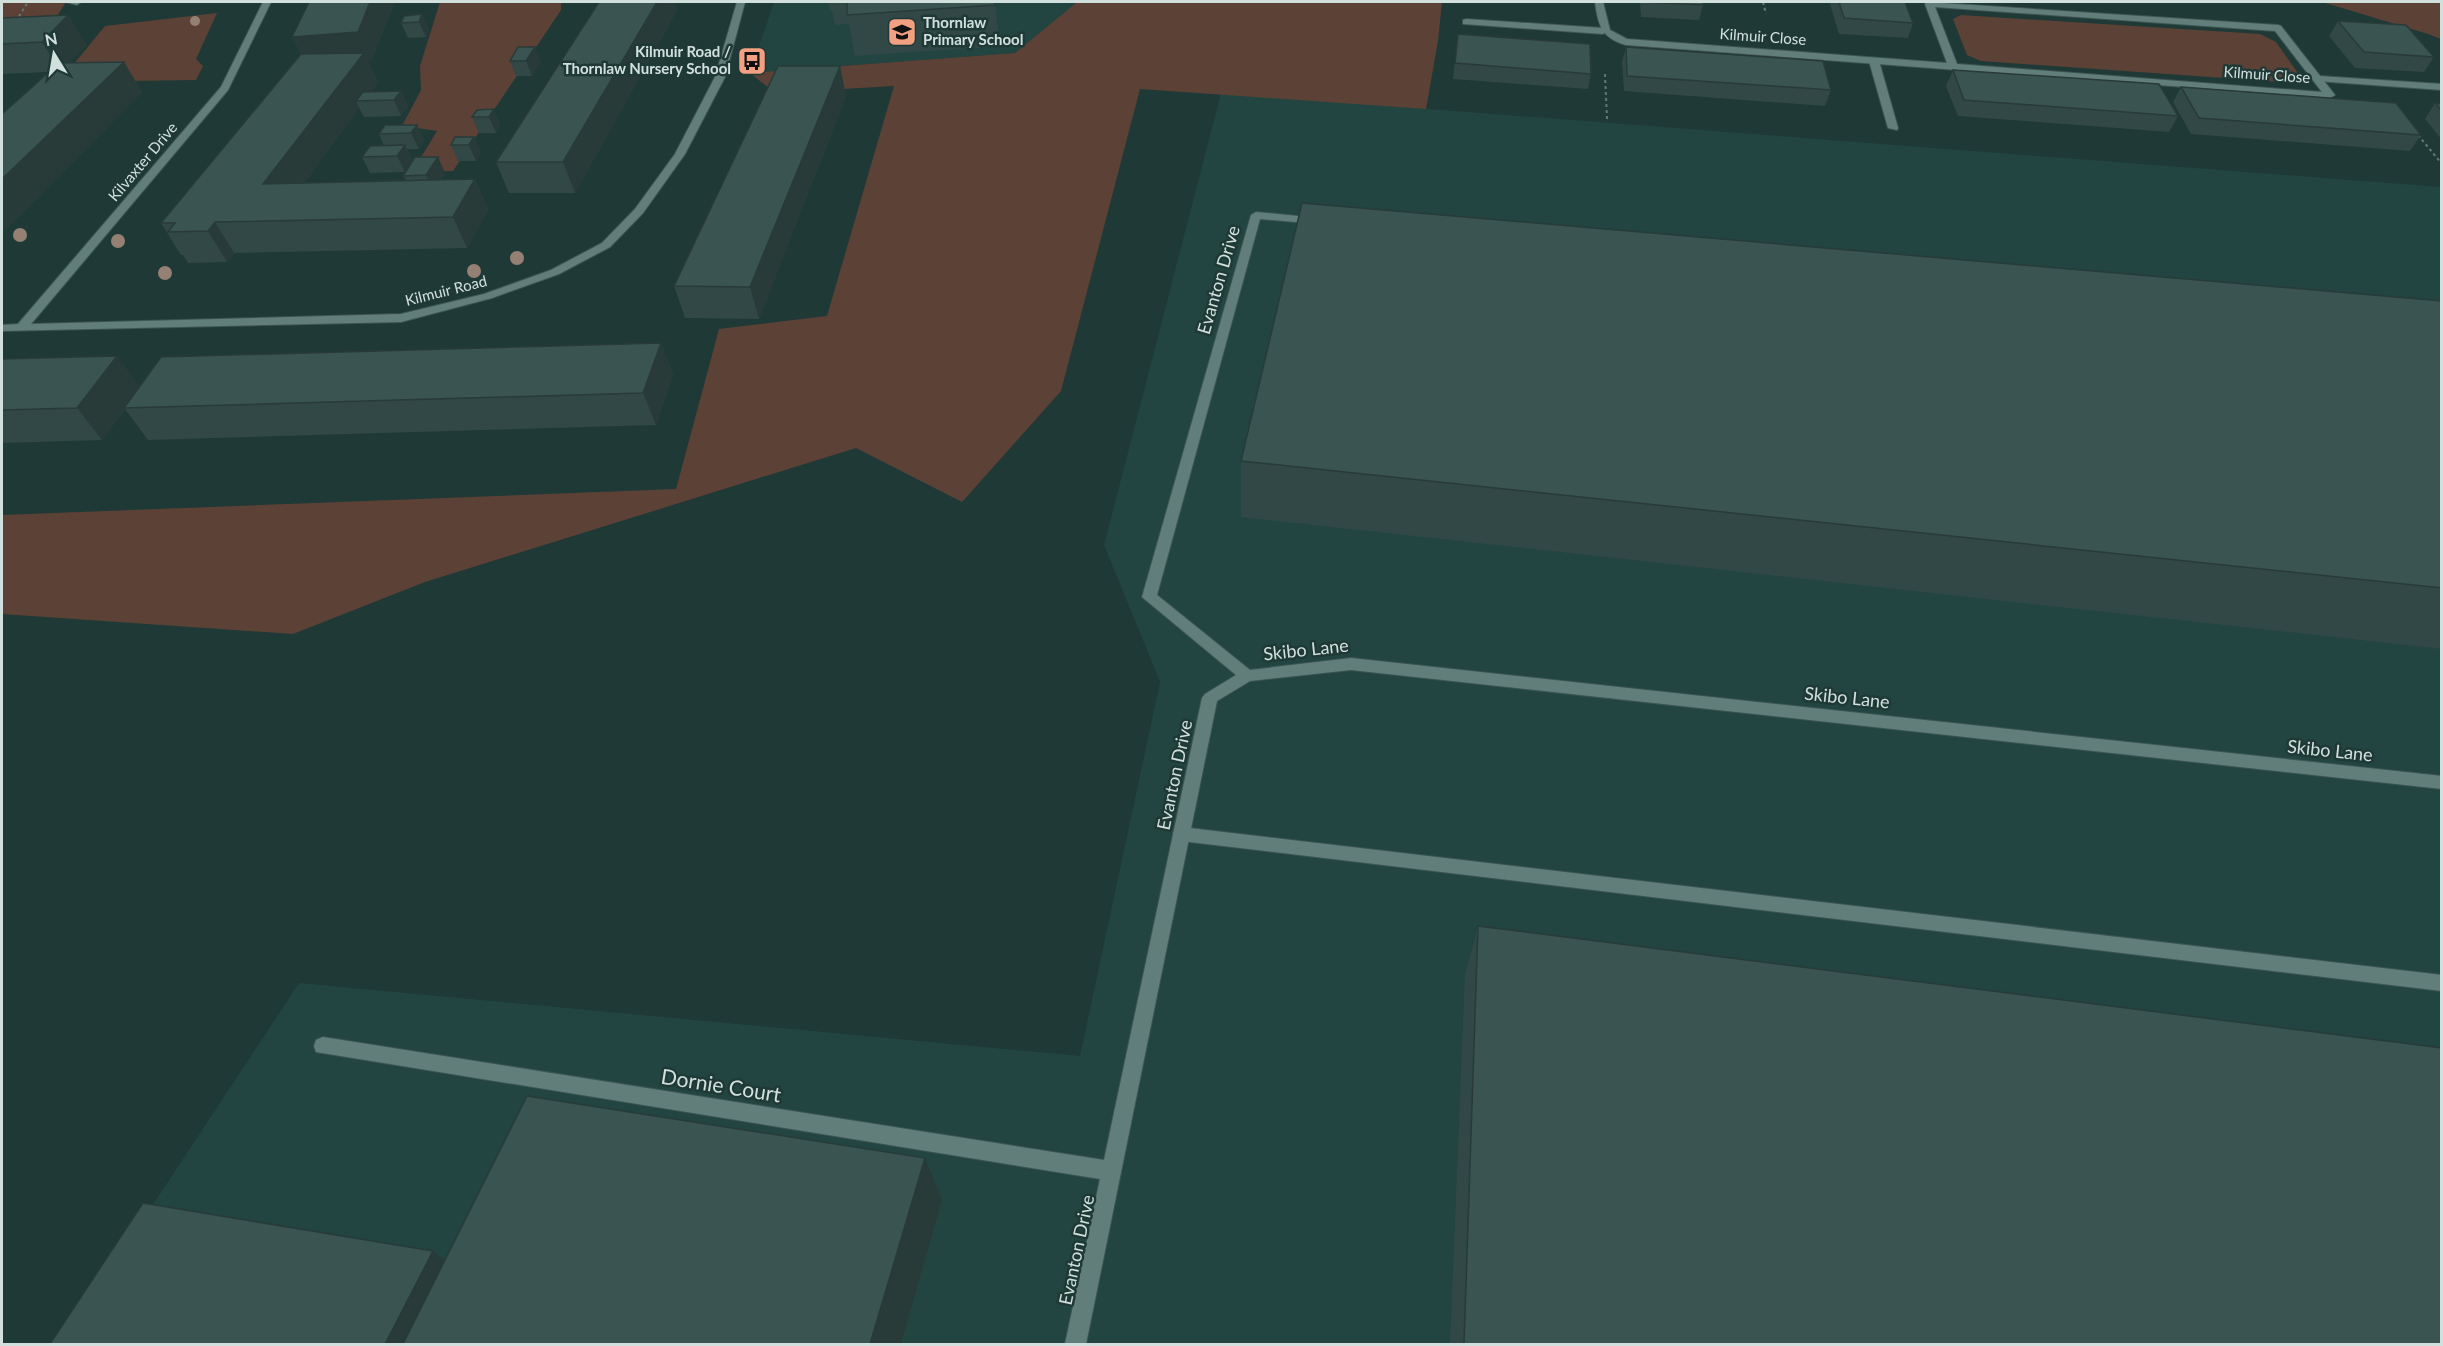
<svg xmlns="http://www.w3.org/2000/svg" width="2443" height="1346" viewBox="0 0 2443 1346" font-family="Lato,sans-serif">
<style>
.built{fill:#224541}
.green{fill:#5c4137}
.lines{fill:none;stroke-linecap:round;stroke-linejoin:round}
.service-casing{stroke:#3e5653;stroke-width:2}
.minor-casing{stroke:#3e5653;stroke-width:2}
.path{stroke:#627875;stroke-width:2;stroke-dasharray:3 3;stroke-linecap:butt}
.service{fill:#627e7b;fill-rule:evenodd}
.minor{fill:#627e7b;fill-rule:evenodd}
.tree{fill:#958074}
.wall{fill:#314846}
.shaded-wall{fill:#283b39}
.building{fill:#395451;stroke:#283b39;stroke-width:1.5}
.labels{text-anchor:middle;stroke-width:5;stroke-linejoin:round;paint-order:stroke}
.far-poi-label{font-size:15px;font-weight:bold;fill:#d1e0dd;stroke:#1f3936;text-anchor:start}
.far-street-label{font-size:15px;fill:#d1e0dd;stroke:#1f3936}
.street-label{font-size:18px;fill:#d1e0dd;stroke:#1f3936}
.near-street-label{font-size:21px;fill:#d1e0dd;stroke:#1f3936}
</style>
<rect width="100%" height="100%" fill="#1f3936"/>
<g class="built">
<polygon points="774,2 1077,2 1015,53 750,73"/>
<polygon points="1221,93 2441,187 2441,1344 61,1344 299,983 1080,1056 1160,682 1104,545"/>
</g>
<g class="green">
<polygon points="2,2 66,2 48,30 2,33"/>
<polygon points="440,2 561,2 561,10 453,171 412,172 437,131 402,126 421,90 420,66"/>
<polygon points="1077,2 1442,2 1438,41 1426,109 1140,89 1061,391 962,502 856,448 425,582 293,634 2,614 2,515 676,489 719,329 827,316 894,86 775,93 750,73 1015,53"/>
<polygon points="2322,2 2441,2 2441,39 2428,34"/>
<polygon points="217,13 196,59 203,66 196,80 59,82 105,26"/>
<polygon points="1961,15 2260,34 2276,42 2302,79 2295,83 1981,61 1967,55 1953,19"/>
</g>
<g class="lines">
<g class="service-casing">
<g id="service">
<polygon points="1466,19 1603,28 1608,31 1603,34 1463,24 1463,20"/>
<polygon points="1874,58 1879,61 1898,128 1897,130 1888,128 1869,61"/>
<polygon points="2319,76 2442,84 2442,90 2316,81 2314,79"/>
<polygon points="1181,827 2442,975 2442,991 1181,841 1175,839 1173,834 1175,829"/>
</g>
</g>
<g class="minor-casing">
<g id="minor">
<polygon points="66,2 81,2 77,5"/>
<polygon points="263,2 271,2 228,90 31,324 401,314 484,294 551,270 602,243 635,209 675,154 715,77 737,2 745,2 725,77 685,154 643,213 610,247 559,274 492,298 401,322 2,331 2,325 18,324 221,87"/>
<path d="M1595 2H1603L1610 30 1627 39 1947 63 1925 4 1926 2 2278 25 2281 26 2335 95 2330 98 1626 45C1602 38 1598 26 1595 2ZM1935 7 2275 31 2322 92 1957 64Z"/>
<polygon points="1256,212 1318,218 1323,221 1318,224 1260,219 1157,595 1250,670 1351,658 2442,776 2442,789 1351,670 1250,681 1217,701 1086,1344 1065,1344 1100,1179 316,1052 314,1046 316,1040 323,1037 1104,1160 1202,698 1205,694 1236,675 1142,597 1251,215"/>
</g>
</g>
<g class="path">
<polyline points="2,2 11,2"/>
<polyline points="1763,2 1766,14"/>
<polyline points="14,19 18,18 28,2"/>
<polyline points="1605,74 1607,119"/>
<polyline points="2418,135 2442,164"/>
</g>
<use href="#service" class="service"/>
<use href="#minor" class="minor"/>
</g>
<g class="tree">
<circle cx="195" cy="21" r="5"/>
<circle cx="20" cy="235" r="7"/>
<circle cx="118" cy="241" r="7"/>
<circle cx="517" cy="258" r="7"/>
<circle cx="474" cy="271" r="7"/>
<circle cx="165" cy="273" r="7"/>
</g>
<g class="wall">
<polygon points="309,2 395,2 371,61 368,62 378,83 371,92 401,91 408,107 401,116 364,117 359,108 304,183 406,180 403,176 445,173 441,180 475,179 488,210 467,248 234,253 227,262 188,263 183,255 181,255 161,223 301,55"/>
<polygon points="599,2 674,2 677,10 575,193 509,193 496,162"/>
<polygon points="828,2 995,2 1000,46 855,56 849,24 835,25 832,11 830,11"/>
<polygon points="1640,2 1703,2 1703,5 1699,20 1641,17"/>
<polygon points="1831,2 1905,2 1913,23 1908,38 1839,34 1830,4"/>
<polygon points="422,14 429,29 426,37 408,38 401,23"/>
<polygon points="68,15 86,45 69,63 124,62 142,92 2,233 2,114 48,72 2,74 2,18"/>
<polygon points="2338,21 2434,57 2424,72 2355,68 2329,36"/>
<polygon points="1458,34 1591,74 1588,89 1453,79"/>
<polygon points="535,47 541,62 532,76 516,76 510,61"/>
<polygon points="1626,47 1831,90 1825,106 1624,91 1622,62"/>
<polygon points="840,66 846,96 759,319 685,318 674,286"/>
<polygon points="1953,70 2178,116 2169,132 1958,116 1946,86"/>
<polygon points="2181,87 2421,135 2410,151 2191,134 2173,102"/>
<polygon points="2435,103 2442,104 2442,140 2425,119"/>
<polygon points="494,109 500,125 496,133 479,133 472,117"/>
<polygon points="417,125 424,141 419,149 407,149 412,161 405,172 370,173 362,157 384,146 379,134"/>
<polygon points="474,137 481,153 476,161 458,161 451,145"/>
<polygon points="2442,301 2442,649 1241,517 1241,461"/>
<polygon points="661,343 673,375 656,425 148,440 125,409 102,440 2,443 2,359 140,387"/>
<polygon points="1478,926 2442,1344 1450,1344 1465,975"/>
</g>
<g class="shaded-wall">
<polygon points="370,2 395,2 371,61 368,62 378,83 364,101 356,101 359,108 280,215 263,184 307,67 292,37"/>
<polygon points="657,2 674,2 677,10 575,193 563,162"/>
<polygon points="422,14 429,29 426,37 419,22"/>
<polygon points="68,15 86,45 61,72 42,42"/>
<polygon points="535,47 541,62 532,76 526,61"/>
<polygon points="124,62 142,92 2,233 2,179"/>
<polygon points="840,66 846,96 759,319 750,287"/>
<polygon points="401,91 408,107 401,116 394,100"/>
<polygon points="494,109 500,125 496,133 489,117"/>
<polygon points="417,125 424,141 419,149 411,133"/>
<polygon points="474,137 481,153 476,161 469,145"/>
<polygon points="405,145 412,161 405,172 397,156"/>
<polygon points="438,157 445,173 433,191 426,175"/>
<polygon points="475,179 488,210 467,248 453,217"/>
<polygon points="215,222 234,253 227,262 208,231"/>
<polygon points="661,343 673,375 656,425 643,393"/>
<polygon points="117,356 141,388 124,408 125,409 102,440 77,408"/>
<polygon points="925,1158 942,1200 901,1344 870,1344"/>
<polygon points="433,1251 472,1282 441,1344 385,1344"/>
</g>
<g class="building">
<polygon points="309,2 370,2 358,32 292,37"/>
<polygon points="599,2 657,2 563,162 496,162"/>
<polygon points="847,2 995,2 995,5 847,15"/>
<polygon points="1645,2 1703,2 1703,5"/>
<polygon points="1839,2 1905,2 1913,23 1844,18"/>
<polygon points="422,14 419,22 401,23 404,16"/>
<polygon points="68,15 42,42 2,44 2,18"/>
<polygon points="2338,21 2406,25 2434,57 2364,52"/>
<polygon points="1458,34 1590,44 1591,74 1455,63"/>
<polygon points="518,47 535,47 526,61 510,61"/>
<polygon points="1626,47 1823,61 1831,90 1627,76"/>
<polygon points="364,53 263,184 475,179 453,217 215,222 208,231 168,232 175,223 161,223 301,54"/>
<polygon points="124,62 2,179 2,114 59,63"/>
<polygon points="778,66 840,66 750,287 674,286"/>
<polygon points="1953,70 2159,84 2178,116 1964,100"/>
<polygon points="2181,87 2396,103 2421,135 2199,118"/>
<polygon points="401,91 394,100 356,101 363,92"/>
<polygon points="2435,103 2442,104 2442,111"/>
<polygon points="494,109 489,117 472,117 477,110"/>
<polygon points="385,125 417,125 411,133 379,134"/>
<polygon points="455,137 474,137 469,145 451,145"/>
<polygon points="405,145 397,156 362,157 370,146"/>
<polygon points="415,157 438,157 426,175 403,176"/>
<polygon points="1302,203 2442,301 2442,588 1241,461"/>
<polygon points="661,343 643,393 124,408 161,357"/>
<polygon points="117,356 77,408 2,410 2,359"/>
<polygon points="1478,926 2442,1048 2442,1344 1464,1344"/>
<polygon points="527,1096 925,1158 870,1344 403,1344"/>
<polygon points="143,1203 433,1251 385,1344 50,1344"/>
</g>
<defs>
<g id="school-square" transform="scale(1.5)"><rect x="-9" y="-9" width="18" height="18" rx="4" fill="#f2a081" stroke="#1f3936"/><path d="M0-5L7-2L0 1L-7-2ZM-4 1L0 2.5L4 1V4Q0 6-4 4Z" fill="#111"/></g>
<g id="bus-square" transform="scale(1.5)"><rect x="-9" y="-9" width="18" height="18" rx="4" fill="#f2a081" stroke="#1f3936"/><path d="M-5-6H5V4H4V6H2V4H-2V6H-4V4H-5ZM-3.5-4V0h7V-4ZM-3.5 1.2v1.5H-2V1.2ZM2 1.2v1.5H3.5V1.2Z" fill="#111"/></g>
</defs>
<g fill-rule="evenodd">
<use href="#school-square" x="902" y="32"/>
<use href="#bus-square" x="752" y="61"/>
</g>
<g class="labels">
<g class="far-poi-label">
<text x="923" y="28">Thornlaw<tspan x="923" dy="17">Primary School</tspan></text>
<text x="731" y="57" text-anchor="end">Kilmuir Road /<tspan x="731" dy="17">Thornlaw Nursery School</tspan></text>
</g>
<g class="far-street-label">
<text transform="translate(1763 37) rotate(4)" y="5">Kilmuir Close</text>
<text transform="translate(2267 75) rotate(4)" y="5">Kilmuir Close</text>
<text transform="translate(143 162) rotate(-50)" y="5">Kilvaxter Drive</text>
<text transform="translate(446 291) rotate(-14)" y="5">Kilmuir Road</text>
</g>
<g class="street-label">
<text transform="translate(1219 280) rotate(-74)" y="6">Evanton Drive</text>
<text transform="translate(1306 650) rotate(-6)" y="6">Skibo Lane</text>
<text transform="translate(1847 698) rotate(6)" y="6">Skibo Lane</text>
<text transform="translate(2330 751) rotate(6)" y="6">Skibo Lane</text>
<text transform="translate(1175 775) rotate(-78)" y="6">Evanton Drive</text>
<text transform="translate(1077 1250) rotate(-78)" y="6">Evanton Drive</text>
</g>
<g class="near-street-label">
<text transform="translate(721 1086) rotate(9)" y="7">Dornie Court</text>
</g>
</g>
<rect width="2443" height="1346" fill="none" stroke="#d1e0dd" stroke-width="6"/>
<g transform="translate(54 54) rotate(349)" stroke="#1f3936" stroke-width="4.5" paint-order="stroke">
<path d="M0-4.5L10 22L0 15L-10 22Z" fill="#d1e0dd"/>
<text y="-9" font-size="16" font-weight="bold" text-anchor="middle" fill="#d1e0dd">N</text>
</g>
</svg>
